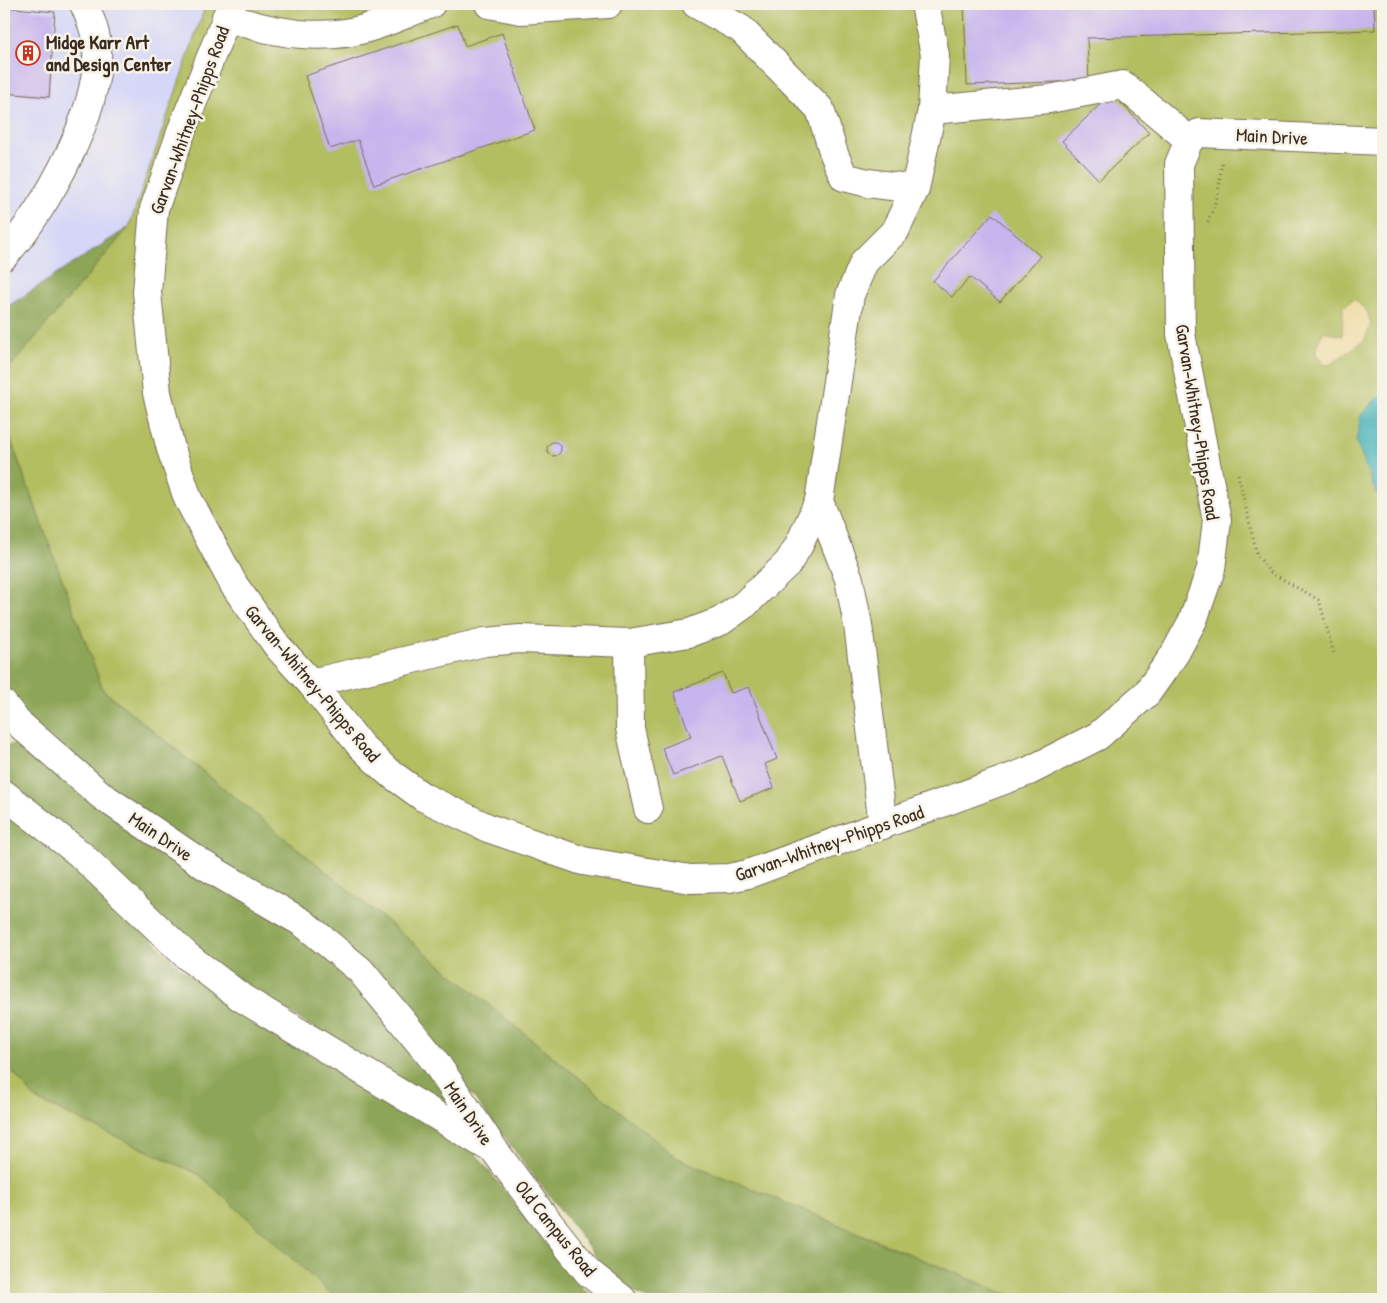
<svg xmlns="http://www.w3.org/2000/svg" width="1387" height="1303" viewBox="0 0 1387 1303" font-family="'Patrick Hand',sans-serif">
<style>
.built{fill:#d6d7f8}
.green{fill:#b2be60;stroke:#76743f}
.forest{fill:#8da556;stroke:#64683a}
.sand{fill:#eeda9e;stroke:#94825e}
.water{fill:#3eafb7;stroke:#3c6c6a}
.building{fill:#c7b5ed}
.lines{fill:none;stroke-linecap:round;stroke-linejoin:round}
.minor-casing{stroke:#786a57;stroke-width:30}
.path{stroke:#786a57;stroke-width:3;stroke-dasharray:1 4;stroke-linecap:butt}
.minor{stroke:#fff;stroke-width:28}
.labels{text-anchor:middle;stroke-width:5;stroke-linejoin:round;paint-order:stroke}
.poi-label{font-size:19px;font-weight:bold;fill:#3b2a1e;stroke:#f7f3e8;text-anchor:start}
.street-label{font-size:19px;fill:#3b2a1e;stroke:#f7f3e8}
</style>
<rect width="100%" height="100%" fill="#f7f3e8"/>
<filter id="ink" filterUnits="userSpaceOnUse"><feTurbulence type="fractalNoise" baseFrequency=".02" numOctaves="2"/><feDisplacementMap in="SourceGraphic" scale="10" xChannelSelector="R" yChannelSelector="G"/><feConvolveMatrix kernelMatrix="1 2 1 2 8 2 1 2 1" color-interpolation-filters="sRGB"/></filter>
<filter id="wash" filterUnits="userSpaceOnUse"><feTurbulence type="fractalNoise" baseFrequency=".0096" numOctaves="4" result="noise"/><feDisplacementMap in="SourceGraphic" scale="20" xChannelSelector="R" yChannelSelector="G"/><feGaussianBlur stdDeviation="1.12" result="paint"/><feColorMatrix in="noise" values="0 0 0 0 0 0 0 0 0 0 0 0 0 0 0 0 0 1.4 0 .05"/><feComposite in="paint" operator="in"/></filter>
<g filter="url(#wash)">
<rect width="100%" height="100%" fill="#e8e2c0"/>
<polygon class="built" points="4,4 206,4 129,227 4,374"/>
<g class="green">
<polygon points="206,4 1383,4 1383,1299 1018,1299 677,1158 103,690 4,422 4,374 129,227"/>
<polygon points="4,1062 37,1100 200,1175 337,1299 4,1299"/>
</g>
<g class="forest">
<polygon points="129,227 4,374 4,309"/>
<polygon points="4,422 103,690 677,1158 1018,1299 647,1299 632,1290 602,1264 439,1052 383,984 141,811 18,712 4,693"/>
<polygon points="14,744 23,744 324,949 355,977 474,1130 218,967 4,787 4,747"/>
<polygon points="4,806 92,877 179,967 233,1009 475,1153 574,1280 595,1299 337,1299 200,1175 37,1100 4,1062"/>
</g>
<polygon class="sand" points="1354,299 1367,311 1371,324 1364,341 1329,365 1324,364 1316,354 1317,344 1324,331 1342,336 1343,307"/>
<polygon class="water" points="1383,392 1383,497 1376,493 1356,441 1361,415"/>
<g id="blocks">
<g class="building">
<polygon points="964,4 1374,4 1375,30 1087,38 1089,81 967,85"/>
<polygon points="4,7 55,12 49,97 4,93"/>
<polygon points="458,24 465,46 502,33 535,130 374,185 358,140 330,149 305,76"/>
<polygon points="1112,93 1149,133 1099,180 1062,141"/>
<polygon points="992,214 1040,256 1000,302 970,277 952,297 933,281"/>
<circle cx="554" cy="449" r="7"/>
<polygon points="723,673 731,693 749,687 777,759 765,764 774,788 740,801 722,756 673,775 662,748 691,737 674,692"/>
</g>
</g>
</g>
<g filter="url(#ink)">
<use href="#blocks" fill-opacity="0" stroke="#786a57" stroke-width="1"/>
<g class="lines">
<g class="minor-casing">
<g id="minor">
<polyline points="232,4 184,124 154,209 147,292 157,393 171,449 188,499 234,585 278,647 311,683 360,745 387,771 423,797 488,828 583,861 690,879 729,878 748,874 1029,771 1098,736 1147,693 1174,655 1193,620 1211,569 1217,520 1181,334 1179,164 1189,140 1199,133 1383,141"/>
<polyline points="489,4 521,10 608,4"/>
<polyline points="696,4 741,29 820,109 834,154 844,177 868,183 915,189"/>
<path d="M226 17C273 33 325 43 374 26 393 20 412 11 431 4"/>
<polyline points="932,110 1049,99 1123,85 1189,140"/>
<path d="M4 256C46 209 101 111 97 47 96 32 90 18 84 4"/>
<polyline points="819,501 849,579 858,625 883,825"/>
<polyline points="629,643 630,728 648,809"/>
<polyline points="311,683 485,642 520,639 629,643 689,633 721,621 745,604 788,563 799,545 819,501 850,295 864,262 895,231 915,189 932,110 935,55 925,4"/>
<polyline points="4,705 17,722 102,796 204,865 303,923 360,970 434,1060 495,1151 541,1213 588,1272 622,1299"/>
<polyline points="4,794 80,854 187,956 242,998 487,1146"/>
</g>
</g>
<g class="path">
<polyline points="1208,222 1218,195 1222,160"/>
<polyline points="1238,474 1257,555 1270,572 1319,600 1334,654"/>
</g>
<use href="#minor" class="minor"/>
</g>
</g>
<defs>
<g id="building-ring" transform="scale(1.25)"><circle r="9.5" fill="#f7f3e8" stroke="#c8321e" stroke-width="1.5"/><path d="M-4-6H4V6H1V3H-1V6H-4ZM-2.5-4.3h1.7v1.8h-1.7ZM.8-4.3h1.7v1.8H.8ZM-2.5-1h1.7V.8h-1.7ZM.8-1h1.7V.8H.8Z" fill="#c8321e"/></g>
</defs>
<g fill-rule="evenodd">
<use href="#building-ring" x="28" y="53"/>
</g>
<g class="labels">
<g class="poi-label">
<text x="46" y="49">Midge Karr Art<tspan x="46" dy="22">and Design Center</tspan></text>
</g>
<g class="street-label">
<text transform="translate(189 120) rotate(-70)" y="7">Garvan-Whitney-Phipps Road</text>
<text transform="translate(1272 136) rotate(3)" y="7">Main Drive</text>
<text transform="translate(1198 422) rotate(81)" y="7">Garvan-Whitney-Phipps Road</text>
<text transform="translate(313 683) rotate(50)" y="7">Garvan-Whitney-Phipps Road</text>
<text transform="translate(161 836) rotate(34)" y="7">Main Drive</text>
<text transform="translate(829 843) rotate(-19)" y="7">Garvan-Whitney-Phipps Road</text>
<text transform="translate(469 1113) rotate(56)" y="7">Main Drive</text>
<text transform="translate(556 1228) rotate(51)" y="7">Old Campus Road</text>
</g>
</g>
<rect width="1387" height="1303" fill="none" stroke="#f7f3e8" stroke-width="20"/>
</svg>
